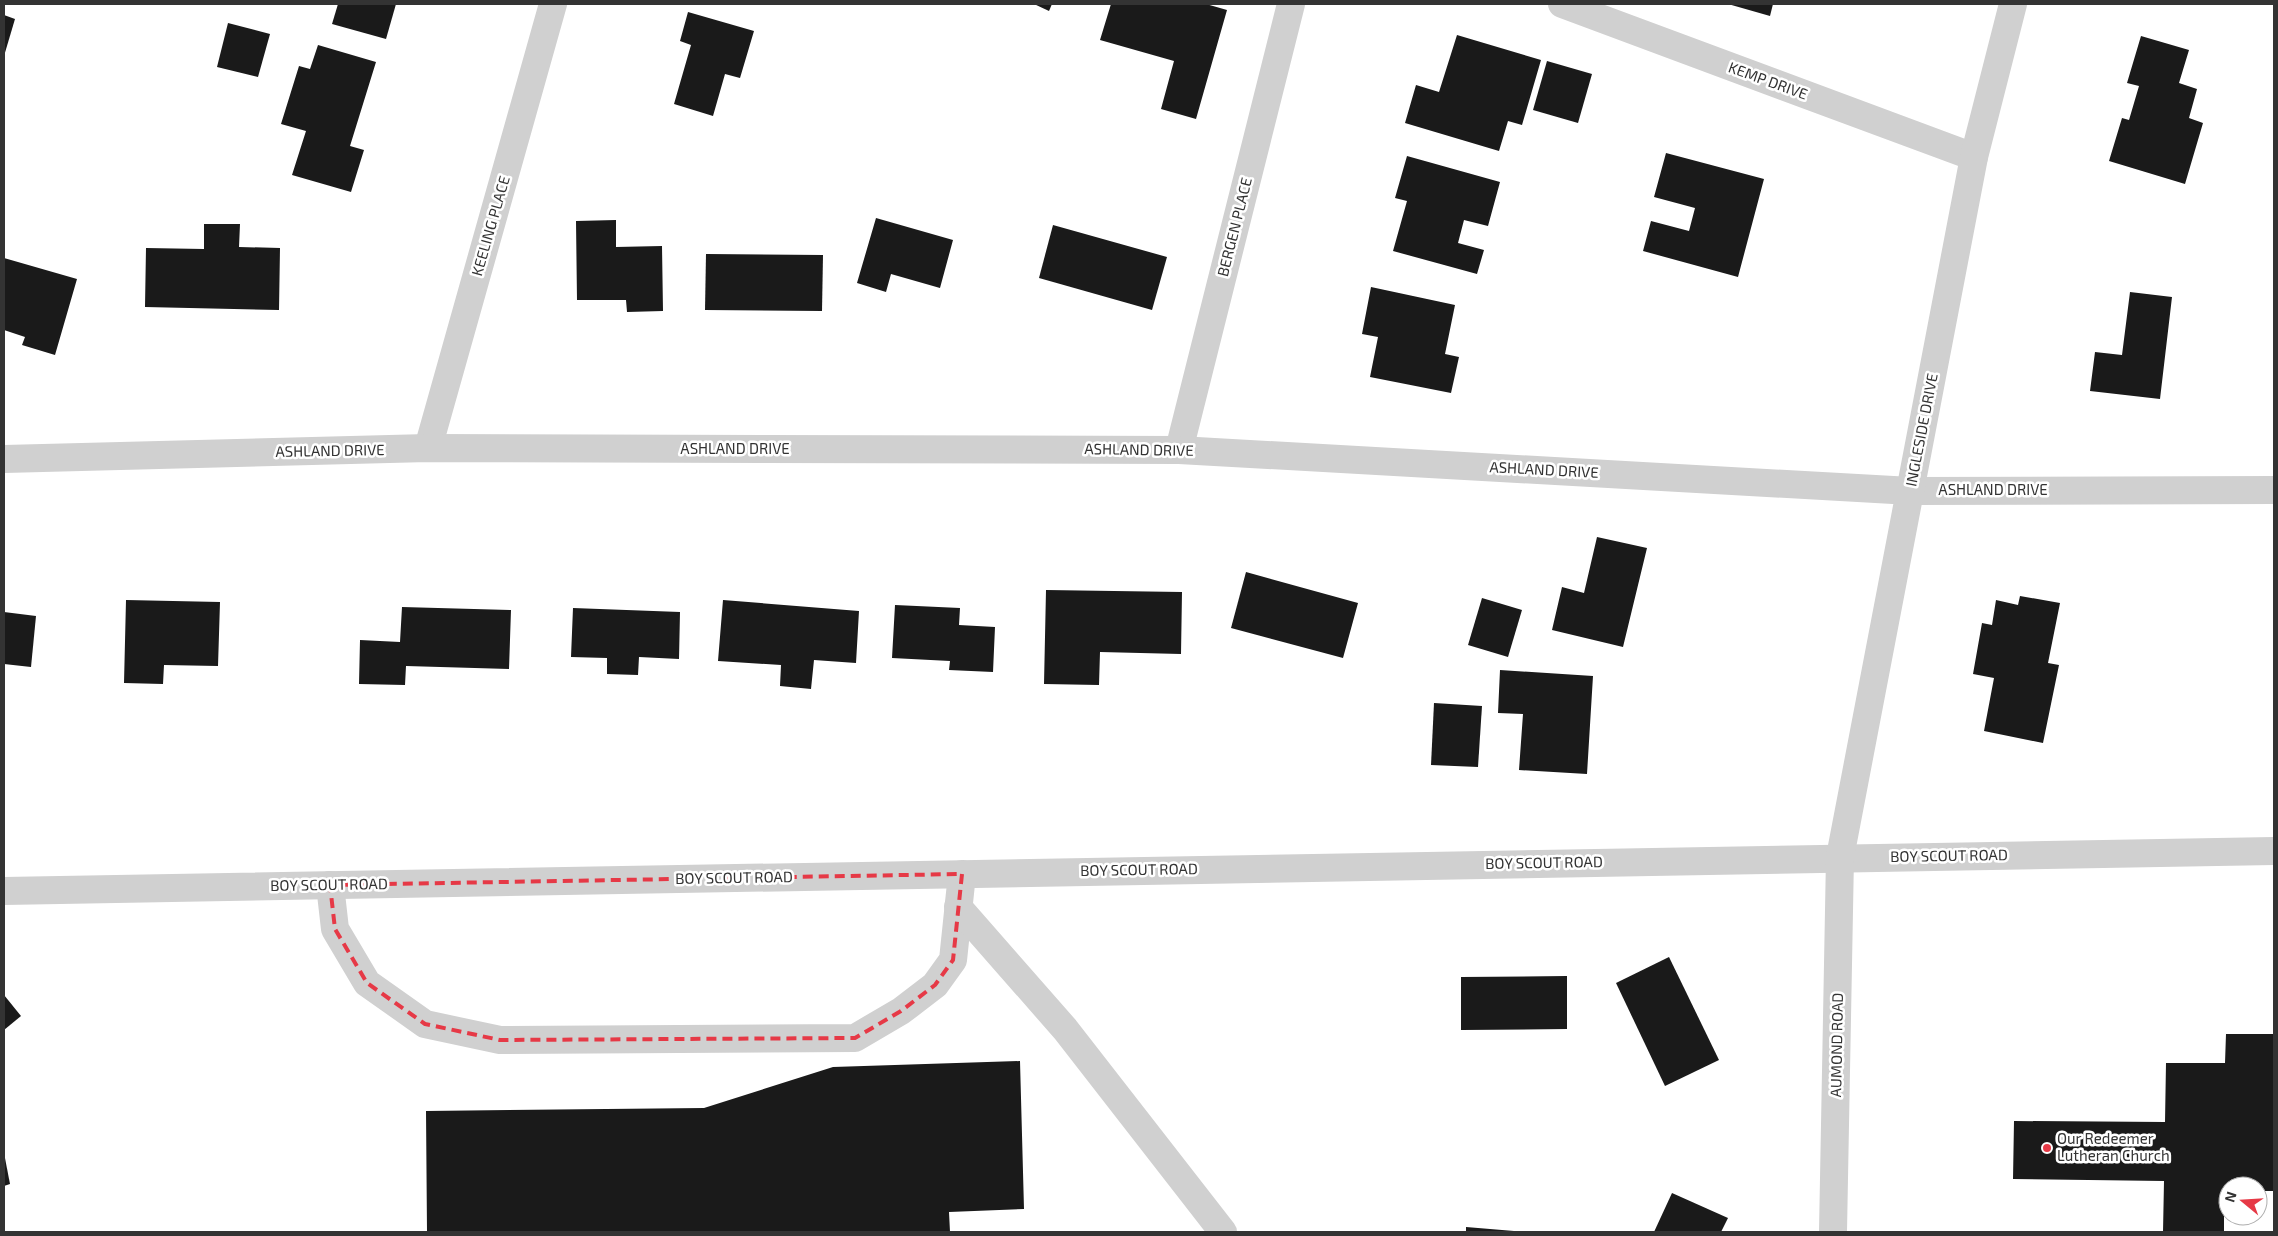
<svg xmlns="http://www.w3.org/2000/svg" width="2278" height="1236" viewBox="0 0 2278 1236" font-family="'Exo 2',sans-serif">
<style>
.building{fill:#1a1a1a}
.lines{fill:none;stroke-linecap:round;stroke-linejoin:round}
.minor{stroke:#d0d0d0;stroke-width:28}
.tertiary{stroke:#d0d0d0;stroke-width:28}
.marked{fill:none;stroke:#e63946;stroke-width:4;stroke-dasharray:10 6;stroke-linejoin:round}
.poi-dot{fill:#e63946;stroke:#fff;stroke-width:2}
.labels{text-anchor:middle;stroke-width:5;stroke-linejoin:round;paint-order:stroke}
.street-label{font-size:15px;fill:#333;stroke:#fff}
.poi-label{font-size:15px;fill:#333;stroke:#fff;text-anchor:start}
</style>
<rect width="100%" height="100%" fill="#fff"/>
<g class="building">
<polygon points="338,4 396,4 386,39 332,24"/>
<polygon points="1034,4 1052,4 1049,11"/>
<polygon points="1111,4 1206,4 1227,10 1196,119 1161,109 1174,61 1100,40"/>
<polygon points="1728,4 1773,4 1770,16"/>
<polygon points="688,12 754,31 740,78 725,74 713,116 674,104 691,45 680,41"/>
<polygon points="4,15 15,19 4,56"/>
<polygon points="228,23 270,34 258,77 217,67"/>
<polygon points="1457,35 1541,60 1522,125 1508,121 1499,151 1405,123 1416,85 1439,92"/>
<polygon points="2141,36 2189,50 2179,83 2197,89 2189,118 2203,123 2185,184 2109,161 2122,118 2129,120 2139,86 2127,83"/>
<polygon points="318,45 376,62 350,146 364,150 351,192 292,175 306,131 281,124 299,66 310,69"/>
<polygon points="1547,61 1592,74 1578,123 1533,110"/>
<polygon points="1666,153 1764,179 1738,277 1643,251 1651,221 1689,231 1695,208 1654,197"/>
<polygon points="1407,156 1500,182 1488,226 1464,220 1458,243 1484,250 1477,274 1393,251 1407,201 1395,198"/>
<polygon points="876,218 953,240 940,288 891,274 886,292 857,283"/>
<polygon points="616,220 616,247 662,246 663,311 627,312 626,300 577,300 576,221"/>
<polygon points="204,224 240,224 239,247 280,248 279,310 145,307 146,248 204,249"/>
<polygon points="1053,225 1167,257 1152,310 1039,278"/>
<polygon points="706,254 823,255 822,311 705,310"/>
<polygon points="4,258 77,279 55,355 22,345 25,337 4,330"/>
<polygon points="1371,287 1455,305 1445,354 1459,357 1451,393 1370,377 1378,337 1362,334"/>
<polygon points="2130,292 2172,297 2160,399 2090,391 2095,352 2122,355"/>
<polygon points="1597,537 1647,548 1623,647 1552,630 1562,587 1584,593"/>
<polygon points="1246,572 1358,603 1343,658 1231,628"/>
<polygon points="1046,590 1182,592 1181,654 1100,652 1099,685 1044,684"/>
<polygon points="2020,596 2060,603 2048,663 2059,665 2043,743 1984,731 1994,678 1973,674 1982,623 1992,625 1996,600 2018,605"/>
<polygon points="1482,598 1522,610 1508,657 1468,645"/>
<polygon points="126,600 220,602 218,666 164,665 163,684 124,683"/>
<polygon points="723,600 859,611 856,663 814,660 811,689 780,686 781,665 718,661"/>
<polygon points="895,605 960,608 959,625 995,627 993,672 949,670 950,661 892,658"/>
<polygon points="402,607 511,610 509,669 406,666 405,685 359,684 360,640 400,642"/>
<polygon points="573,608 680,612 679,659 639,657 638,675 607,674 607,658 571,657"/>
<polygon points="4,612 36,616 31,667 4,664"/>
<polygon points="1500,670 1593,676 1587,774 1519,770 1523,714 1498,713"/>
<polygon points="1434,703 1482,706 1478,767 1431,765"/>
<polygon points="1669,957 1719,1060 1665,1086 1616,983"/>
<polygon points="1567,976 1567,1029 1461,1030 1461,977"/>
<polygon points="4,995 21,1016 4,1030"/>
<polygon points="2226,1034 2274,1034 2274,1191 2258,1191 2258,1186 2228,1186 2228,1191 2224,1191 2224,1232 2163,1232 2164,1181 2013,1179 2014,1121 2165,1122 2166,1063 2225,1063"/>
<polygon points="1020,1061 1024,1209 949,1212 950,1232 427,1232 426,1111 704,1108 833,1067"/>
<polygon points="4,1153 10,1184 4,1186"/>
<polygon points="1672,1193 1728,1218 1721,1232 1654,1232"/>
<polygon points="1466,1227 1514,1231 1514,1232 1466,1232"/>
</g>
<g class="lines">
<g class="minor">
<polyline points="1562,4 1974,157"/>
<polyline points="428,448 553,4"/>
<polyline points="1179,450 1291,4"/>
<polyline points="4,459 428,448 1179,450 1911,491 2274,490"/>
<polyline points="330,885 335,929 367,983 425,1024 500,1040 855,1038 901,1011 935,985 953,960 962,874"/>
<polyline points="958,907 1065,1029 1223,1232"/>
</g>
<g class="tertiary">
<polyline points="4,891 2274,851"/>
<polyline points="1833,1232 1840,857 1974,157 2013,4"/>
</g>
</g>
<path class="marked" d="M962 874 953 960 935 985 901 1011 855 1038 500 1040 425 1024 367 983 335 929 330 885Z"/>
<circle class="poi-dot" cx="2047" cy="1148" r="5"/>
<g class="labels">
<g class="street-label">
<text transform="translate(1768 81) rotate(20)" y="5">KEMP DRIVE</text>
<text transform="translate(491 226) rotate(-74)" y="5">KEELING PLACE</text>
<text transform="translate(1235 227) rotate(-76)" y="5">BERGEN PLACE</text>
<text transform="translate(1922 430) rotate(-79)" y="5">INGLESIDE DRIVE</text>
<text x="735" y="454">ASHLAND DRIVE</text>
<text transform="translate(1139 450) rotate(1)" y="5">ASHLAND DRIVE</text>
<text transform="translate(330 451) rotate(-1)" y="5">ASHLAND DRIVE</text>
<text transform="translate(1544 470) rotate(3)" y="5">ASHLAND DRIVE</text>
<text x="1993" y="495">ASHLAND DRIVE</text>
<text transform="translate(1949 856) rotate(-1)" y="5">BOY SCOUT ROAD</text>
<text transform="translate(1544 863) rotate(-1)" y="5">BOY SCOUT ROAD</text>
<text transform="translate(1139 870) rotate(-1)" y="5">BOY SCOUT ROAD</text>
<text transform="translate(734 878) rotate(-1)" y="5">BOY SCOUT ROAD</text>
<text transform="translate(329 885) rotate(-1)" y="5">BOY SCOUT ROAD</text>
<text transform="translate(1837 1045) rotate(-89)" y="5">AUMOND ROAD</text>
</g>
<g class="poi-label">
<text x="2057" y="1144">Our Redeemer<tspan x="2057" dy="17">Lutheran Church</tspan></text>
</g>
</g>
<rect width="2278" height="1236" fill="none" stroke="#333333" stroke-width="10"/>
<g transform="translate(2243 1201) rotate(288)"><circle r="24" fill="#ffffff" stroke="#adadad"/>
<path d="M0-4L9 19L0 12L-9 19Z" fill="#e63946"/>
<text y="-8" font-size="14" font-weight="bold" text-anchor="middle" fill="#333333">N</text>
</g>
</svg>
